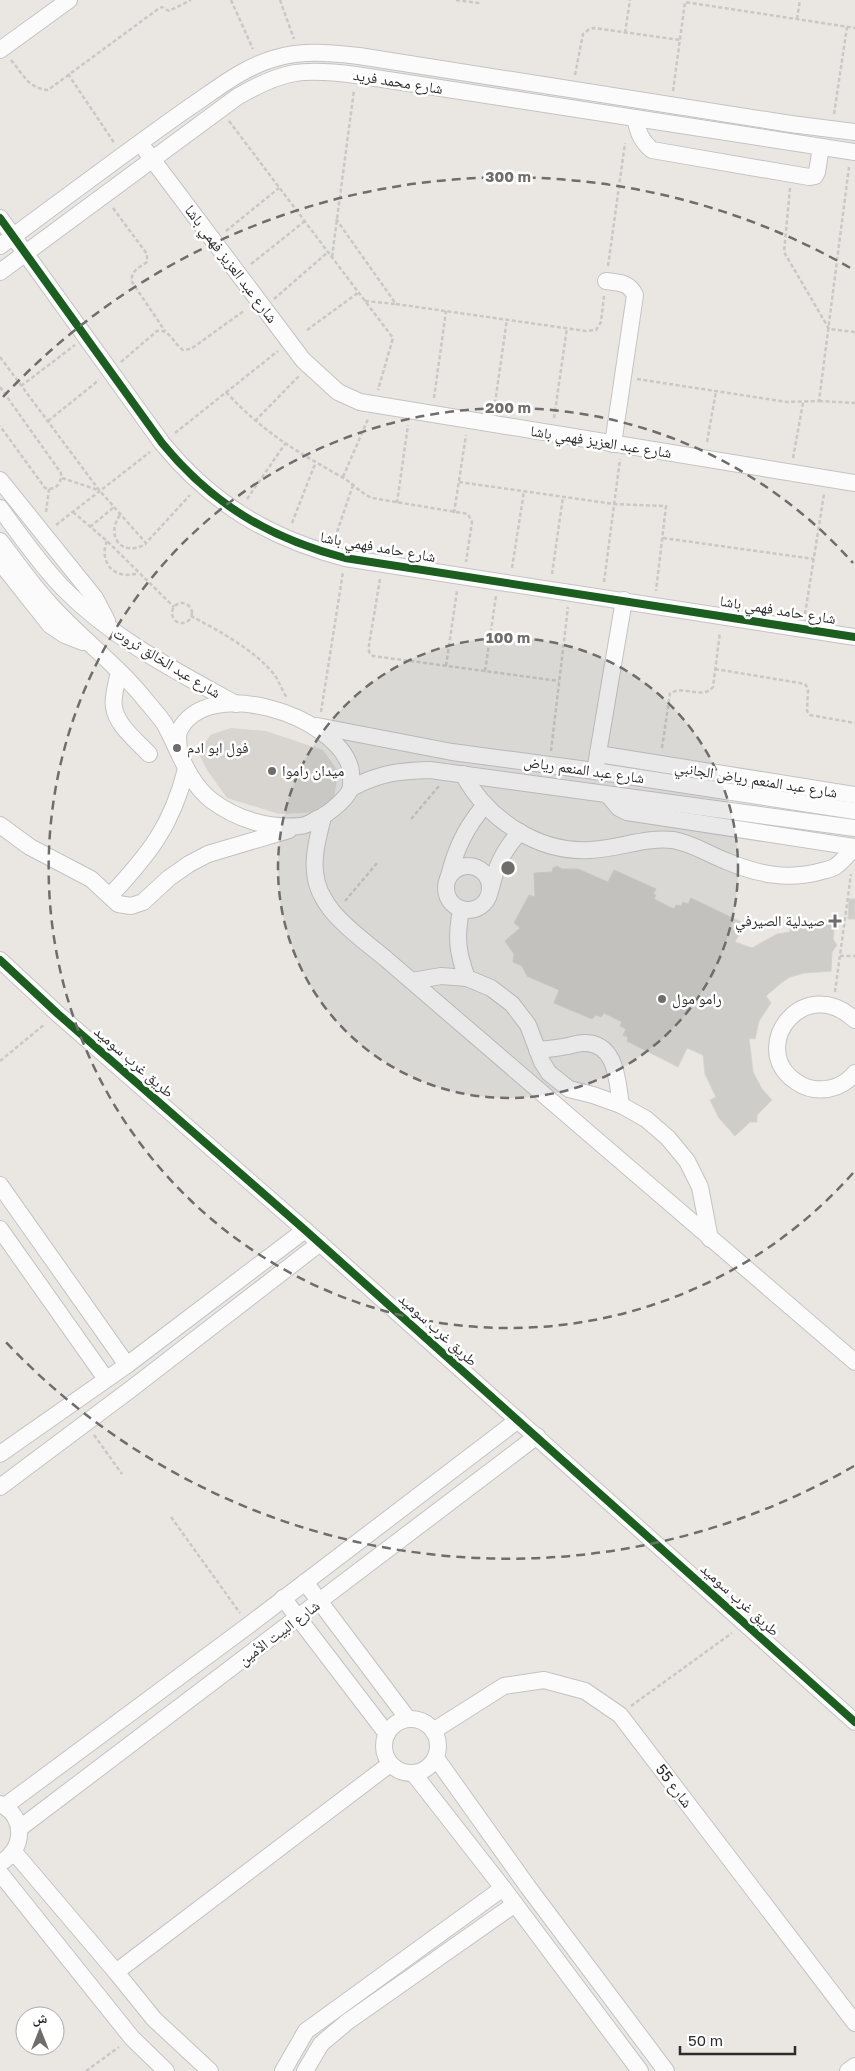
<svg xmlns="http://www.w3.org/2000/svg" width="855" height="2071" viewBox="0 0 855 2071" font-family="'Golos Text','Noto Naskh Arabic',sans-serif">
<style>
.plaza{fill:#d8d5d1}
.building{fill:#cfcdca;stroke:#d5d3cf}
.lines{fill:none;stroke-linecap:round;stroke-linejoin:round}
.minor-casing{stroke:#c4c3c3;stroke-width:18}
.path{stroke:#c8c8c7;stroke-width:2.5;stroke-dasharray:4 2.5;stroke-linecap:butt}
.minor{stroke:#fcfbfb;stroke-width:16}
.cycleway-casing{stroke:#fff;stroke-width:11}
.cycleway{stroke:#1b5e20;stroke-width:8}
.ring{fill:none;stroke:#6e6d6c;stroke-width:2.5;stroke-dasharray:9 6}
.poi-dot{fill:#6e6d6c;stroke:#fff;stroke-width:2}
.labels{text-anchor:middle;stroke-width:5;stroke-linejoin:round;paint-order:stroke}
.street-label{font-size:15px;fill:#2c2c2c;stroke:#fff}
.poi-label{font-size:15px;fill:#2c2c2c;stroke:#fff;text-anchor:start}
.centre{fill:#6e6d6c;stroke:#fff;stroke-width:2.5}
.ring-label{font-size:15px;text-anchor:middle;font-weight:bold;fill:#6e6d6c;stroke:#fff;stroke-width:5;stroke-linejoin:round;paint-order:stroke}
</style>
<rect width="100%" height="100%" fill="#eae7e3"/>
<polygon class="plaza" points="231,728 266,731 323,750 338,771 334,800 321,812 279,814 227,798 207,770 199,754 210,735"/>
<g class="building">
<polygon points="557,866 562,869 578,869 608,882 614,870 656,889 653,894 656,895 654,899 674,909 676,905 681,906 683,902 688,904 691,898 745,924 735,942 752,948 777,934 790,932 790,924 812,921 835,920 833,939 837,945 832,952 831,971 804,973 790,977 781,983 766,996 771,1003 759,1021 755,1039 749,1038 753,1072 762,1089 772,1100 757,1115 757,1122 750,1122 735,1136 719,1118 710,1100 716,1097 705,1074 703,1055 687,1048 678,1067 627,1041 628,1037 623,1035 626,1029 620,1026 622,1022 604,1013 601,1017 596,1015 592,1019 554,1003 559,990 527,976 522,966 513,962 514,954 505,941 520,928 514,923 529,895 535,897 534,873 552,872 553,868"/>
<polygon points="849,899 855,899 855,919 848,919"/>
</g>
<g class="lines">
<g class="minor-casing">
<g id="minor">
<polyline points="0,50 69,0"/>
<path d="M635 118C638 132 641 141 652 150L809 177 815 176 817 172 821 147"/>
<polyline points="146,151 303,360 338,392 360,402 855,483"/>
<path d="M0 218 162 443C212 504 269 538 345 558L855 637"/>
<path d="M0 246C61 201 122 155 184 111 213 92 242 67 276 58 304 50 330 53 359 56L791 124 855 132"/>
<path d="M0 272 237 97C283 70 303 68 356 75L855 152"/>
<path d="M606 281C619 283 629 282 635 295L613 444"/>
<polyline points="0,480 95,598 107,621"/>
<path d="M0 508C19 534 42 567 64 589 113 639 176 671 236 704"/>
<path d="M0 541C16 561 31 584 49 603 80 638 119 666 147 702 153 709 159 716 164 723 179 749 187 781 211 800 236 819 268 829 300 826 305 826 312 822 317 819 327 815 350 797 351 786 351 781 352 772 350 767 335 715 207 674 179 731 177 736 179 747 179 753"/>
<polyline points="0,562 50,625 65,635 83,642"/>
<path d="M119 672C117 683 112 696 114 707 116 725 138 742 149 754"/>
<polyline points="317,726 452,752 595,771 855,811"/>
<polyline points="598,754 855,795"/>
<polyline points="596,765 624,600"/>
<path d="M463 774C487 819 538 853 590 850 618 849 644 837 673 840 692 843 708 854 726 861 757 874 788 881 822 871 826 870 832 869 836 866 843 861 849 853 855 847"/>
<path d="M351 788C381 773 397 771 430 770L855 828"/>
<polyline points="608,795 619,808 627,812 855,847"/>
<path d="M323 817C319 834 313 853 315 871 317 910 359 936 386 959L855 1362"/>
<polyline points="0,825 30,847 91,879 118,904 131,906 143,902 169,878 189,864 208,854 289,830"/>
<circle cx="468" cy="888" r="22"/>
<path d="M449 876C456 848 466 827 485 805"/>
<path d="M491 888C496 866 504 849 520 832"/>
<path d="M110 896C149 854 172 826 186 769"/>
<path d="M461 910C456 937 457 952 467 978"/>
<polyline points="0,960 58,1014 305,1230 855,1722"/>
<polyline points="412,981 441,976 467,978 491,988 512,1004 528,1025 542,1062 549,1073 569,1089 593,1095 621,1105 646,1119 668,1138 687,1161 700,1187 710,1239"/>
<path d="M855 1020C805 974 752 1042 790 1077 797 1083 804 1088 814 1089 831 1091 844 1086 855 1073"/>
<path d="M537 1050C548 1049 558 1048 568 1046 573 1045 578 1043 583 1043 617 1042 617 1081 621 1105"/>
<polyline points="0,1185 127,1365"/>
<polyline points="0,1229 106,1379"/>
<polyline points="0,1454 127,1365 305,1230"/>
<polyline points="0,1487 131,1389 320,1243"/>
<polyline points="305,1582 408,1719"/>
<polyline points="283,1598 387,1734"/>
<circle cx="411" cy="1746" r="27"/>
<polyline points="433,1731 504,1686 544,1680 585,1691 620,1715 855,2023"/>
<polyline points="436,1758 528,1887 666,2071"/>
<polyline points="414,1774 503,1888 640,2071"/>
<path d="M0 1804C26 1816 25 1850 0 1863"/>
<polyline points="5,1806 249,1625 518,1420"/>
<polyline points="20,1828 537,1436"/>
<polyline points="14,1852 116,1972 154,2019 210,2071"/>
<polyline points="0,1873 132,2038 166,2071"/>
<polyline points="116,1972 390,1764"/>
<polyline points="283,2071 306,2031 503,1888"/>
<polyline points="305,2071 321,2044 347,2022 515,1904"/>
<polyline points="848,2071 855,2066"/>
</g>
</g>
<g class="path">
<polyline points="231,0 253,49"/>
<polyline points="280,0 294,39"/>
<polyline points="456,0 478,3 480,0"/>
<polyline points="797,19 800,0"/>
<polyline points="625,33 630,0"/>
<path d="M11 60C22 73 29 89 48 90L158 9 162 7 169 11 191 0"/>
<polyline points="68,74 115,144"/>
<polyline points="575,75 583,34 588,30 594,28 680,40"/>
<polyline points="673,91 685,2 855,28"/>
<polyline points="834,114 847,27"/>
<polyline points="229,121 393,338 378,390"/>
<polyline points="790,188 784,252 829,329 855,332"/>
<path d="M113 208 147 254V262C140 267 130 271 132 282L165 331"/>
<polyline points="336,219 396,304 586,331 596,330 601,322 604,296"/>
<polyline points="226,231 279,188"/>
<polyline points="332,257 354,90"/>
<polyline points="251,264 305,221"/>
<polyline points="608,266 625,143"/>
<polyline points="274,299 328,252"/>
<polyline points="365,301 396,304"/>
<polyline points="307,330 359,292"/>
<polyline points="0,357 99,490 146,543 190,495"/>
<path d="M121 362 157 331C169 328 174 344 183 350L191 349 245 310"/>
<polyline points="637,379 787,402 819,401 849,167"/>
<polyline points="21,386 75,345"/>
<path d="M0 387 61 473C62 484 55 491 45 488L0 426"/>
<path d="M226 392C263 432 294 450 340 476 352 482 360 493 372 498L468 514 472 522 466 562"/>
<polyline points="434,398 446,311"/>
<polyline points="819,401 855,403"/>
<polyline points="494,410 507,319"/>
<polyline points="554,418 567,328"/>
<polyline points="48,421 99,380"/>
<polyline points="255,421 299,376"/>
<polyline points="175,433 278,351"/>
<polyline points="707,442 716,391"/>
<polyline points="793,458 803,403"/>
<polyline points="343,477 368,419"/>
<polyline points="62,478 98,490"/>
<polyline points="459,482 614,504 666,506 656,591"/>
<polyline points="247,499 285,444"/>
<polyline points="397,503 408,425"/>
<polyline points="46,512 49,489"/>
<polyline points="73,512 107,541 174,607"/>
<polyline points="454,513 466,435"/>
<path d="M120 515C105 536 122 558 146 544"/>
<polyline points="292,523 315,464"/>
<polyline points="56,525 150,452"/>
<polyline points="90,527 114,507"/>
<polyline points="335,538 353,485"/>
<polyline points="663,538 814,559"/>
<path d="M107 541C98 563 116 581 138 573"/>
<polyline points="512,568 524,491"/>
<polyline points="552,574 563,497"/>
<polyline points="380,579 369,645 369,652 373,656 559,681"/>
<polyline points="604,582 620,459"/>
<circle cx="182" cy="613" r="10"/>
<polyline points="805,614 824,494"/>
<path d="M191 616C219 631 257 651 276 677 280 684 283 692 287 698"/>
<polyline points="446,666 457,591"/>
<polyline points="715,669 800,683 806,685 808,690 807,711 810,715 855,723"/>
<polyline points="485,671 496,596"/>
<polyline points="321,712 343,572"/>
<path d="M662 748 670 693C686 685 702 700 713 687L720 632"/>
<polyline points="551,751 568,607"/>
<polyline points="411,819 439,786"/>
<polyline points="345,901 378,862"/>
<polyline points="840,956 855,956"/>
<polyline points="835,992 851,874"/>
<polyline points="0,1061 45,1024"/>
<polyline points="94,1435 122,1474"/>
<polyline points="171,1517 240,1613"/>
<polyline points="631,1706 732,1633"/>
<polyline points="86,2071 119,2047"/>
</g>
<use href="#minor" class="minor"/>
<g class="cycleway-casing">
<g id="cycleway">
<path d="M0 218 162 443C212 504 269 538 345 558L855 637"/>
<polyline points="0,960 58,1014 305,1230 855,1722"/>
</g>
</g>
<use href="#cycleway" class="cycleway"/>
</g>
<circle cx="508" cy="868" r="230" fill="#6e6d6c" fill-opacity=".12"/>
<g class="ring">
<circle cx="508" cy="868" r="230"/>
<path d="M853 1173A460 460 0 1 1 853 563"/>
<path d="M854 1466A691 691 0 0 1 3 1339M3 397A691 691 0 0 1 854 270"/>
</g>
<g class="poi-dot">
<circle cx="177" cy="748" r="5"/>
<circle cx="272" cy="771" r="5"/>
<path d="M832.5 913.5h5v5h5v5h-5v5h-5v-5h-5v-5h5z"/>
<circle cx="662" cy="999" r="5"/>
</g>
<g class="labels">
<g class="street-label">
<text transform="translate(398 82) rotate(9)" y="5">شارع محمد فريد</text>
<text transform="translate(231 264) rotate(53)" y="5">شارع عبد العزيز فهمي باشا</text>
<text transform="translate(601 442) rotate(9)" y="5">شارع عبد العزيز فهمي باشا</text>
<text transform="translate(378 547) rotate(10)" y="5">شارع حامد فهمي باشا</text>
<text transform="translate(778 610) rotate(9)" y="5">شارع حامد فهمي باشا</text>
<text transform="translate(167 663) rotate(31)" y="5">شارع عبد الخالق ثروت</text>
<text transform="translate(584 770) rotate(8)" y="5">شارع عبد المنعم رياض</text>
<text transform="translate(756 780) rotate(9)" y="5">شارع عبد المنعم رياض الجانبي</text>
<text transform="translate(134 1062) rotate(41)" y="5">طريق غرب سوميد</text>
<text transform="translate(438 1330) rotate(42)" y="5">طريق غرب سوميد</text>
<text transform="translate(740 1600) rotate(42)" y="5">طريق غرب سوميد</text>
<text transform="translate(279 1633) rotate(-37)" y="5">شارع البيت الأمين</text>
<text transform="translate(674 1786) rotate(53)" y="5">شارع 55</text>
</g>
<g class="poi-label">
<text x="187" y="753">فول ابو ادم</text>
<text x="282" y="776">ميدان راموا</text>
<text x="825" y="926" text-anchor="end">صيدلية الصيرفي</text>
<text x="672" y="1004">رامو مول</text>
</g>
</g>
<circle cx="508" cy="868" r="8" class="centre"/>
<g class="ring-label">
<text x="508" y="182">300 m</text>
<text x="508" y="413">200 m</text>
<text x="508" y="643">100 m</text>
</g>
<g transform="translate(40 2031)"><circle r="24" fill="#ffffff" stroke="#ababab"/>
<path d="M0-4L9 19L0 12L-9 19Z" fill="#6e6d6c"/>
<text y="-8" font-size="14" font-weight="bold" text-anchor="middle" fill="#2c2c2c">ش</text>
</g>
<path d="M680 2046v8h115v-8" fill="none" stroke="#2c2c2c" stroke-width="2.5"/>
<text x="688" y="2046" font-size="15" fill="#2c2c2c" stroke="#ffffff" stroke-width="4" paint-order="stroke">50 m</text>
</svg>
